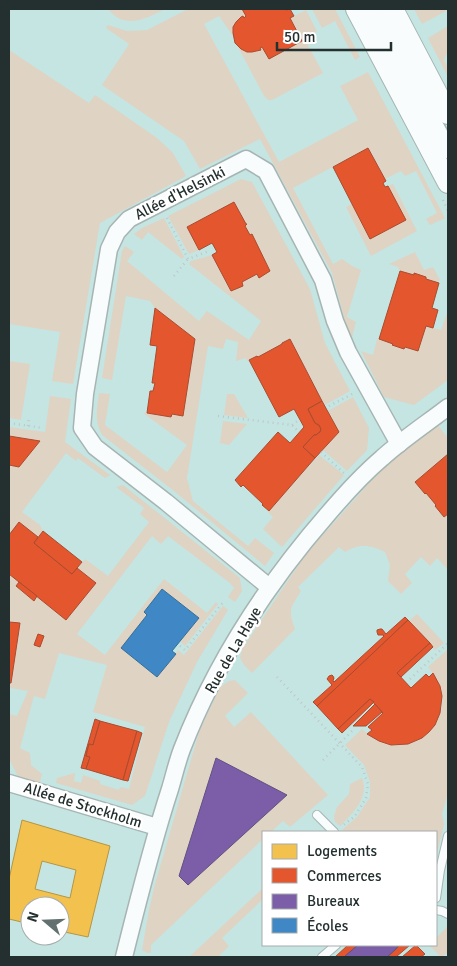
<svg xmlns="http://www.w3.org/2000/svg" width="457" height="966" viewBox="0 0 457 966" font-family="Signika,sans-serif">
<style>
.built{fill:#c5e5e2;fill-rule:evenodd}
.green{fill:#dfd3c4}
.homes{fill:#f2c14e;stroke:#b49645;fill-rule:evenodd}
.shops{fill:#e4572e;stroke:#aa4b2e}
.offices{fill:#7b5ea7;stroke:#615083}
.schools{fill:#3f88c5;stroke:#376e98}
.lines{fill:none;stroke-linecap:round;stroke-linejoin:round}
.service-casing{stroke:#a6b5b3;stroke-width:10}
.minor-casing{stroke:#a6b5b3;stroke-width:19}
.tertiary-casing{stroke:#a6b5b3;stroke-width:22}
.path{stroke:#c0c7c6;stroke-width:2.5;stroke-dasharray:1 4;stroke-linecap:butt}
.service{stroke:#f9fcfc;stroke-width:8}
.minor{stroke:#f9fcfc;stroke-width:16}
.tertiary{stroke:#f9fcfc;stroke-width:20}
.labels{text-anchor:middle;stroke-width:5;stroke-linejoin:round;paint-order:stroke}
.street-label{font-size:15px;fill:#23302f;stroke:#fff}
</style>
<rect width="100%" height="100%" fill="#d7eae8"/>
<path class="built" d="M9 9H448V957H9ZM263 832H436V945H263ZM30 906H60V936H30Z"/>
<g class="green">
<path d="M108 9H165C146 19 124 30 108 9Z"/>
<polygon points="188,9 242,9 246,16 233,27 233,36 219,16 204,24 279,162 358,120 340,86 368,72 445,218 430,225 426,219 437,213 416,171 405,176 401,171 385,179 368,148 293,188 333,264 342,259 352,266 361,270 347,317 356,322 352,337 347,328 332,273 260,139 200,169 184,141 102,85 129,44 106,28 108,25 127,31 147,30"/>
<polygon points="312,9 335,9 360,57 355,60 335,21 322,28"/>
<polygon points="414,9 448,9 448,10 422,24"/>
<path d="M306 10 317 31 304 38 323 73 272 100H268L264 96 237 45C245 52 257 54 262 47L269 58 302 41 290 18Z"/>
<polygon points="448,26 448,50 444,60 448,68 448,77 428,38"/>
<polygon points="9,50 89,103 95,95 157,138 173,153 186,176 100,223 73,384 52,381 60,332 9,324"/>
<path d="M241 179 252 182 310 289 325 343 350 391 325 405 290 339 282 343V344L258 357 257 356 247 361 246 358 236 361 238 342 226 339 223 349 208 346 187 478 193 501 248 546 255 538 274 553 265 566 174 491 102 435C94 421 97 409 99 393L110 394 105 425 167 472 187 445 143 413H147L171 417 172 414 183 416 195 339 155 308 150 301 126 296 112 380 102 378 122 251 125 246 134 252 127 261 199 321 207 311 249 340 261 321 189 264 191 261 212 255 231 291 243 285 242 282 257 274 259 277 270 271 252 235H250L245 226 246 225 235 203 187 227 199 250 189 254 168 216Z"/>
<polygon points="393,184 417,231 371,256 346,207 352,204 370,238 406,220 388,186"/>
<polygon points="164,218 184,257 182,259 148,232 142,240 134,234 142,228"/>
<polygon points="415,252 424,270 433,267 440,280 437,282 426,279 426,277 414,273 414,275 400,271 398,267 389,264"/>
<polygon points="448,302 448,380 414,405 384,397 361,351 373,355 377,339 393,344 393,345 404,349 405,347 418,351 426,326 441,330 447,313"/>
<polygon points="9,361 30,364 21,420 9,418"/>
<polygon points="227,394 234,394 248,418 224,415"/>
<polygon points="50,396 71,399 65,442 110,475 105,478 78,458 76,461 66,453 22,512 40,525 43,531 38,537 19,522 9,535 9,465 19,466 39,441 9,436 9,427 45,432"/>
<polygon points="353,397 369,428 367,450 347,471 323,450 338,432 328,411"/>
<polygon points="223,421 247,424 229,445 220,443"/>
<path d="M437 424 448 438V454L415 482 424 494 426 493 436 505 435 506 444 517 448 514V570L437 558 430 566 421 557 405 574 412 583 401 594 388 581 390 565 385 552C370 545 360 543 345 552L339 547 298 587 301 591C290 609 288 609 295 629L252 673 244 665 240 658 242 649 287 582 307 553 371 481 409 444Z"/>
<polygon points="319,455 344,475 282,547 263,529 273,517 268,512"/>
<polygon points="123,485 240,578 242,591 235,602 228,597 234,588 230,583 168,536 161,544 152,536 77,634 105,655 164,579 207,613 216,602 218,604 185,646 180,641 199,618 162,589 144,612 147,615 121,648 157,677 178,650 184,655 223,606 228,610 197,662 169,722 145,796 132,805 56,783 57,778 75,773 74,781 81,783 83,775 100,781 100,784 119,790 120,787 129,789 145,727 93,712 107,665 59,653 45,699 34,696 20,748 30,753 31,765 42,774 39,786 20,780 9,759 9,714 17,716 28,691 10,688 20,624 9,622 9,574 19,582 16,587 34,600 37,596 67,619 95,583 77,568 85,559 108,576 149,522 140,514 144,508 116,487"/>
<polygon points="417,614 444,643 435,650 409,621"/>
<path d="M448 649V793L442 814 444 824 436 857V832H345L342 830 357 817 370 797V782L364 765 345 745 362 729C370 736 378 742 388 744 417 750 446 724 442 695 440 684 435 676 428 667Z"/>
<polygon points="235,680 248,693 225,716 234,727 251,712 328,795 290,827 283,821 271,832 263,832 263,839 151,945 151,953 147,953 142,950 149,910 155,884 199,732 220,687 229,681"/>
<path d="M362 778C370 797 352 814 340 826L335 822 334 816 337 807 349 794 350 784Z"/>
<polygon points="263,888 263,899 222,938 229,946 218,957 189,957"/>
<polygon points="447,927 448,928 448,953 441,957 429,945 436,945 436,938"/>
</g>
<path class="homes" d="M22 820 110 846 88 937 60 931V906H30V924L9 919V879ZM42 861 76 870 70 898 35 889Z"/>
<g class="shops">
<polygon points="242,9 285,9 286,10 290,9 294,16 290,18 302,41 269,59 262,47 260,48 261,50 252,52 247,52 241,49 235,43 233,33 233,27 236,22 241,17 243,16 244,18 246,16"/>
<polygon points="368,148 386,181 383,183 385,187 388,186 406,220 370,239 333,167"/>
<polygon points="234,202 246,224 247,224 245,226 250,235 252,234 270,271 259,278 257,274 242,282 243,286 231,291 212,255 217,252 212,243 199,250 187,227"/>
<polygon points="400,271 414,275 414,273 426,277 426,279 439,283 432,308 438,310 433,328 426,326 418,351 405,347 404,349 392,345 393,344 379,339"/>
<polygon points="155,308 195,339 183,416 172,414 171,417 147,413 150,391 153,391 155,383 152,383 157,346 150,345"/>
<polygon points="290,339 322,401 308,409 315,423 319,425 321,429 320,432 316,435 314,435 303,447 315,458 269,511 262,505 263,504 243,485 241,487 235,480 278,432 290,443 304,427 294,409 279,417 249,360 257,356 258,357 282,344 282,343"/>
<polygon points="322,401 339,432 315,458 303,447 314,435 316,435 320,432 321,429 319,425 315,423 308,409"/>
<polygon points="9,436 40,441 19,467 9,465"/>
<polygon points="448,454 448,514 444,517 435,506 436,505 426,493 425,494 415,482"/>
<polygon points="19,522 38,537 34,543 72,574 77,568 96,583 66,620 9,574 9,535"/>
<polygon points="43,531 82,562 72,574 34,543"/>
<polygon points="19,582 37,596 34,601 16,586"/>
<polygon points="405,617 408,620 317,706 313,702 332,685 327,679 329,676 332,675 333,676 334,678 333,681 334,682 384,636 383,635 378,635 377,632 377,630 380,629 382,629 386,634"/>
<polygon points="408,620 430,643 397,673 411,688 426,674 429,677 433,673 440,686 442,696 440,713 435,725 429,732 422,738 408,744 391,745 379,741 367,734 372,730 368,727 383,713 370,699 338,729 317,706"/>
<polygon points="9,622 20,623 11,683 9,683"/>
<polygon points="38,634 44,636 40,647 34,645"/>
<polygon points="430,643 433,647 401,677 397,673"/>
<polygon points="370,699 374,702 342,733 338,729"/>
<polygon points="375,704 382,712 366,726 353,726"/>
<polygon points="95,719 100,721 93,745 89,744 86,756 90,757 86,769 81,768"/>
<polygon points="100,721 137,731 123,780 86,769 90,757 86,756 89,744 93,745"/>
<polygon points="137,731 142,733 128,781 123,780"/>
<polygon points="348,945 358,945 344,957 335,957"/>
<polygon points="399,945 410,945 396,957 387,957 396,949"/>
<polygon points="416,945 425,954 421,957 402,957"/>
</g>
<g class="offices">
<polygon points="216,758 287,795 188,885 179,876"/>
<polygon points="358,945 399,945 396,949 387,957 344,957"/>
</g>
<polygon class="schools" points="162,589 199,618 172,651 176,654 157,677 121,648 147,615 144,612"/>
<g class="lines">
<g class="service-casing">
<g id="service">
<polyline points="317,815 334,832"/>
<polyline points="436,898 440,870 448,836"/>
<polyline points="436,910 442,911 448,914"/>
<polyline points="322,957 336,945"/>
</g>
</g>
<g class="minor-casing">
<g id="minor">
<polyline points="374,9 448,150"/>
<polyline points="269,587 166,502 95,447 82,428 85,394 109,249 117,232 129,219 246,159 266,171 323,280 335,321 348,352 399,444"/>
<polyline points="9,783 157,827"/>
<path d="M124 957C138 901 152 844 170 789 174 776 177 762 182 749 215 664 267 584 327 515 344 495 362 475 382 458 403 439 426 424 448 407"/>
</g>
</g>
<g class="tertiary-casing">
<g id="tertiary">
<polyline points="356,9 448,183"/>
<polyline points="393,9 448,114"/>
</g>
</g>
<g class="path">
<polyline points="443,200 448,211"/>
<polyline points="167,218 188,259 209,251"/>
<polyline points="174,276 188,259"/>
<polyline points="329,406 354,393"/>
<polyline points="218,416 292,425 298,431"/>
<polyline points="9,423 43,428"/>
<polyline points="292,425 299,420"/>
<polyline points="28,426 29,417"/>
<polyline points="321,452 345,474"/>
<polyline points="180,646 185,650 224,601"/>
<polyline points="277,677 362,767 368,784 366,798 355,816 342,826"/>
<polyline points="410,679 448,643"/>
<polyline points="323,760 353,730"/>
</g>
<use href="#service" class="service"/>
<use href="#minor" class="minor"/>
<use href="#tertiary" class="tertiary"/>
</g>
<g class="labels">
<g class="street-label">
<text transform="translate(180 193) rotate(-27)" y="5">Allée d'Helsinki</text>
<text transform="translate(233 650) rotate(-60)" y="5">Rue de La Haye</text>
<text transform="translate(83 805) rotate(17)" y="5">Allée de Stockholm</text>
</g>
</g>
<rect width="457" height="966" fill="none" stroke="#23302f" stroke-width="20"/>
<rect x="262" y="831" width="175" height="115" fill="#ffffff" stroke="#a7acac"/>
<rect x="272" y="844" width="25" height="15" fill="#f2c14e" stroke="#a7acac"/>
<text x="307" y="856" font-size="15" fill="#23302f">Logements</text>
<rect x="272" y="868" width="25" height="15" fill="#e4572e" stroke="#a7acac"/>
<text x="307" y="881" font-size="15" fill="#23302f">Commerces</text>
<rect x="272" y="894" width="25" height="15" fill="#7b5ea7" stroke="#a7acac"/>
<text x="307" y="906" font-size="15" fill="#23302f">Bureaux</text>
<rect x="272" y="918" width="25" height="15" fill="#3f88c5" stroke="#a7acac"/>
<text x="307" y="931" font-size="15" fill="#23302f">Écoles</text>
<g transform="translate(45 921) rotate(289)"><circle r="24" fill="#ffffff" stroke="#a7acac"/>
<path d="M0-4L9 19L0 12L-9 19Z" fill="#627170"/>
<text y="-8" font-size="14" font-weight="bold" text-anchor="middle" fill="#23302f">N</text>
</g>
<path d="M277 42v8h114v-8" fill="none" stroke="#23302f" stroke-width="2.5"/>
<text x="284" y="42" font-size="15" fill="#23302f" stroke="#ffffff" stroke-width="4" paint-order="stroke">50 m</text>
</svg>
